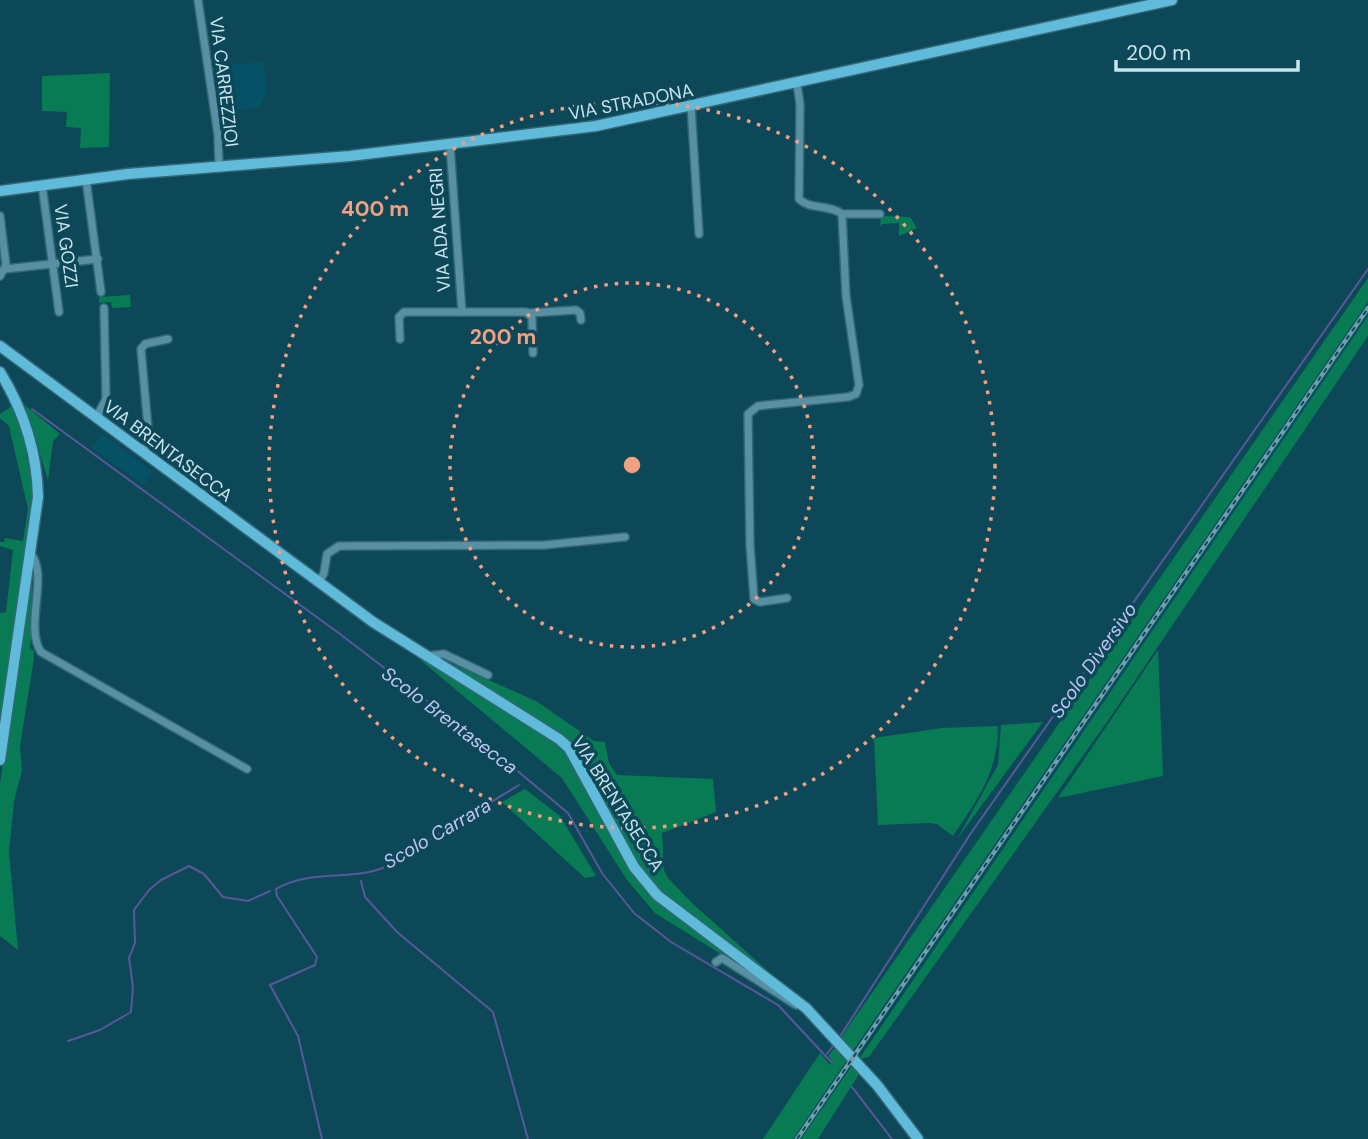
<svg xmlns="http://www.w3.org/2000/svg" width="1368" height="1139" viewBox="0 0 1368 1139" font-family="'DM Sans',sans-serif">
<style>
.built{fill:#055267}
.green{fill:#087b55}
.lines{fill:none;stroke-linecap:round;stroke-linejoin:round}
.stream{stroke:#5a5799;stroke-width:2}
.street-casing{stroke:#336777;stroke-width:10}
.secondary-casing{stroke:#336777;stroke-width:13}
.street{stroke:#598fa2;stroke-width:7}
.secondary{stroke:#60bad9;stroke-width:10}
.rail-casing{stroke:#759eab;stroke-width:4.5}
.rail{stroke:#0d4859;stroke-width:2;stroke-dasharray:5;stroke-linecap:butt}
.ring{fill:none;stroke:#f2a07f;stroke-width:3.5;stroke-dasharray:3.5 7}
.labels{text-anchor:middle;stroke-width:7;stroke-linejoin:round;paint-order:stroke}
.street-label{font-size:18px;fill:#c9e4ee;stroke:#0d4859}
.water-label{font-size:19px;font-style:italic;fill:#c1c4f5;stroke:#0d4859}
.centre{fill:#f2a07f;stroke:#0d4859;stroke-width:3.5}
.ring-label{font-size:21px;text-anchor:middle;font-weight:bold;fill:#f2a07f;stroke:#0d4859;stroke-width:7;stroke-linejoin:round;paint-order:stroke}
</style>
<rect width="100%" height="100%" fill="#0d4859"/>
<g class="built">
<polygon points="264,62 267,92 259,108 220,111 214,66"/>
<polygon points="1368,302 1368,316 801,1139 793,1139"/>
<polygon points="102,434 152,471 144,485 92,448"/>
</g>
<g class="green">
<polygon points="110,73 109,147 80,148 81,128 66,127 67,112 42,111 42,76"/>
<polygon points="881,216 910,217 917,228 899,236 899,223 882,224 880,227"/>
<polygon points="1368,278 1368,302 852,1052 840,1039"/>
<polygon points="130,295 131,307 112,308 111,302 99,303 99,297"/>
<polygon points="1368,316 1368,336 1109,719 869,1057 859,1059"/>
<polygon points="10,396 31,451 26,458 32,464 35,485 0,736 0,613 6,612 13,550 0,546 0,542 5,542 4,538 23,541 28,509 9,426 0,418 0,414 12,406"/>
<polygon points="25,405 60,434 53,441 48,480"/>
<polygon points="32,563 33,623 30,648 34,651 34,658 20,746 22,771 14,801 9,852 18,950 0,936 0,784 13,693 17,684 16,676"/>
<polygon points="406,648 566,749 631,870 658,902 785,994 655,913 627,880 562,778"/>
<polygon points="1158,650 1163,776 1058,798"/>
<polygon points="436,657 536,701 594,741 605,742 609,763 617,775 713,779 716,812 662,833 664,870 668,878 692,903 788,989 670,903 636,859 572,748 536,718"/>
<polygon points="1043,722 957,839 998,765 1001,725"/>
<path d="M998 726C998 773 978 798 953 836L937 824 929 823 878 825 874 738 942 728Z"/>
<polygon points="525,789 560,816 596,876 585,878 502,802"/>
<polygon points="837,1045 849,1057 793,1139 763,1139 820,1053 830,1065 833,1062 828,1056"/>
<polygon points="854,1063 861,1071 818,1139 801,1139"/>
</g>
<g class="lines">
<g class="stream">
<polyline points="32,409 340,634 502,758 568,813 602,873 634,913 671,942 778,1005 832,1063"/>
<polyline points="361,881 365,897 397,932 493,1012 528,1139"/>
<polyline points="839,1038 971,833 1368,269"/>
<polyline points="68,1041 100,1030 131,1012 133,987 129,958 135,943 134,910 149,890 161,880 189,866 204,874 223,897 248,901 270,891"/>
<polyline points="826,1055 834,1045"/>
<polyline points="852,1087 892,1139"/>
<path d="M322 1139 298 1036 270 985 315 965 317 957 277 896 276 889C311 869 348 881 383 868L519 785"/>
</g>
<g class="street-casing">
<g id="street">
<polyline points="198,0 218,135 219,167"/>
<polyline points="691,106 699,234"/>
<polyline points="450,145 462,312"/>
<polyline points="86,179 101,292"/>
<polyline points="42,185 59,312"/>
<polyline points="842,214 880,214"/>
<polyline points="0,216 6,265 0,276"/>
<polyline points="5,269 98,259"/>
<polyline points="530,313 576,310 580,313 581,320"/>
<polyline points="400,339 399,317 404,312 526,312 532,317 533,353"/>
<polyline points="96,418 106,399 104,308"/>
<polyline points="143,453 149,439 141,349 145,344 168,339"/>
<path d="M31 554C49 575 24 627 41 652L247 769"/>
<polyline points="319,582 324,573 327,554 339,546 544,545 625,537"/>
<path d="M787 598 760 602 754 599 750 545 748 414 758 406 848 397 856 394 859 385 846 296 842 214C829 204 810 210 799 199L800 104 797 84"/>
<polyline points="427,656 444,654 488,675"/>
<polyline points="716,962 722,958 796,1005"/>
</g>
</g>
<g class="secondary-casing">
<g id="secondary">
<polyline points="0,191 128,174 350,156 596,126 1172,0"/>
<polyline points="0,346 373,622 559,739 569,748 634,867 657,895 806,1008 877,1085 918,1139"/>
<path d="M0 372C24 411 37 451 38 497L0 760"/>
</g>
</g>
<use href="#street" class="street"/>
<use href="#secondary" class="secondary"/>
<g class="rail-casing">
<polyline id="rail" points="797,1139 1368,308"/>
</g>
<use href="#rail" class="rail"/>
</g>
<g class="ring">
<circle cx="632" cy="465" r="182"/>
<circle cx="632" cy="465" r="363"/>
</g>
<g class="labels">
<g class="street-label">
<text transform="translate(224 82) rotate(83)" y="6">VIA CARREZZIOI</text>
<text transform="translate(631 102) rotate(-11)" y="6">VIA STRADONA</text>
<text transform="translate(440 230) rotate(-94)" y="6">VIA ADA NEGRI</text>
<text transform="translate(66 246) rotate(82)" y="6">VIA GOZZI</text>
<text transform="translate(168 451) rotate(37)" y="6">VIA BRENTASECCA</text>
<text transform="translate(618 804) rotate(58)" y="6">VIA BRENTASECCA</text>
</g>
<g class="water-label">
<text transform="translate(1093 660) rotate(-55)" y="7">Scolo Diversivo</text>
<text transform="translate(450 720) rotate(37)" y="7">Scolo Brentasecca</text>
<text transform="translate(437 833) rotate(-30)" y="7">Scolo Carrara</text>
</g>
</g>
<circle cx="632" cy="465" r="10" class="centre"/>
<g class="ring-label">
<text x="375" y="216">400 m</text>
<text x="503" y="344">200 m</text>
</g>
<path d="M1116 60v10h182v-10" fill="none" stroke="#c9e4ee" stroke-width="3.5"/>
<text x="1126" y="60" font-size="21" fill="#c9e4ee" stroke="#0d4859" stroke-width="5" paint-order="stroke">200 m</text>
</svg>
